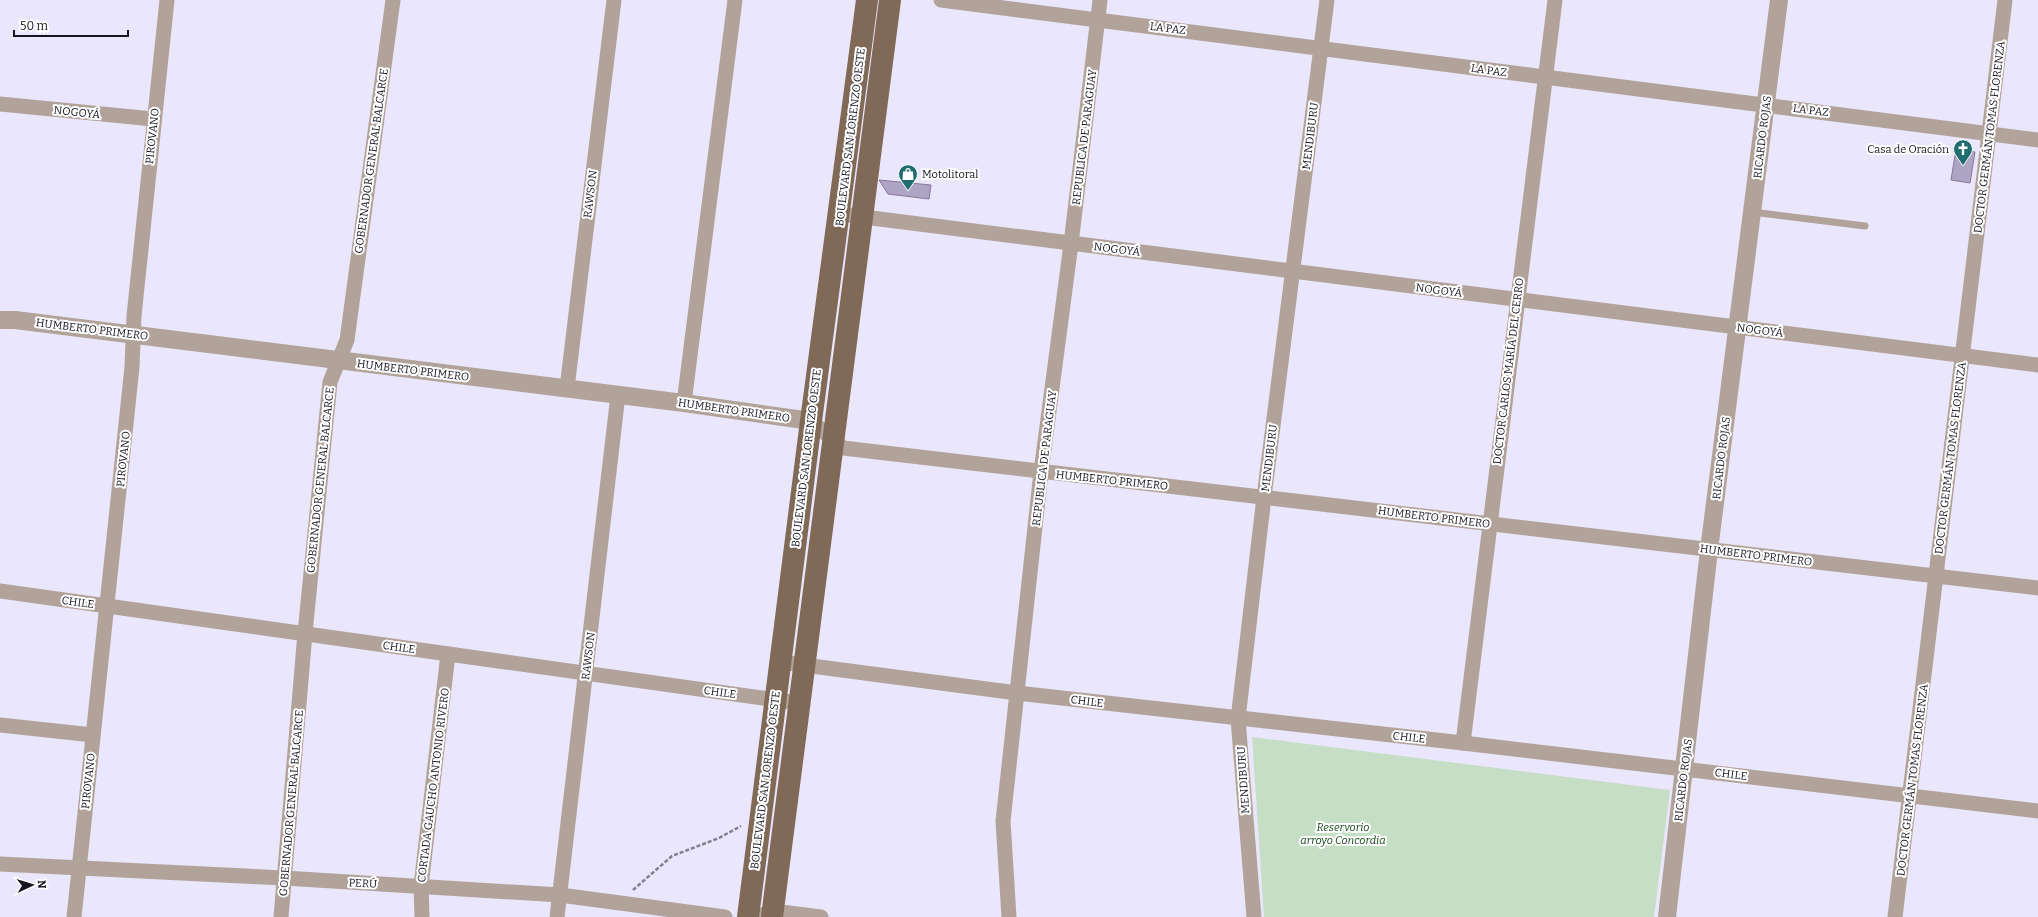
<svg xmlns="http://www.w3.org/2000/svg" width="2038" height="917" viewBox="0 0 2038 917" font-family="Bitter,serif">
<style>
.green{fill:#c7dec6}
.building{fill:#aea4c4;stroke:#847998}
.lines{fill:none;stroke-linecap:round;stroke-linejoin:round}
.path{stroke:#827e8f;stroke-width:2.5;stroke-dasharray:4 2;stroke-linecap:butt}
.service{stroke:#b1a399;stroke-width:7}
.minor{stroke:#b1a399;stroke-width:15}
.tertiary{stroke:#b1a399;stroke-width:18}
.primary{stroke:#816957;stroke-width:22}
.labels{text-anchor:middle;stroke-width:4;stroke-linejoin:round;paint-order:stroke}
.street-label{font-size:11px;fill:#171420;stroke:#fff}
.poi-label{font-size:11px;fill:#171420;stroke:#fff;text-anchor:end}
.park-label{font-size:11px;font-style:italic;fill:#164417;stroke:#fff}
</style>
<rect width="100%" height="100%" fill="#eae6fb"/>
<polygon class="green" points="1252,737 1670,790 1654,917 1264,917"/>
<g class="building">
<polygon points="1956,149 1975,152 1970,183 1951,180"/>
<polygon points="879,180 931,185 929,199 888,194"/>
</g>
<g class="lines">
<polyline class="path" points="633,890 672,856 719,838 741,826"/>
<polyline class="service" points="1752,212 1865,226"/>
<g class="minor">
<polyline points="941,0 2038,140"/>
<polyline points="0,104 153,119"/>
<polyline points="840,214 2038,365"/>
<polyline points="567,388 614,0"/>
<polyline points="684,403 735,0"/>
<polyline points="811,421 843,448 2038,588"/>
<polyline points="0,591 798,703"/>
<polyline points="781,662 1017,693 1463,743 2038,811"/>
<polyline points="0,725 93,735"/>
<polyline points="1463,743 1555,0"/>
<polyline points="0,864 284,878 560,895 725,917"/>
<polyline points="74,917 132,367 134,316 167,0"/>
<polyline points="281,917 305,633 330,382 347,340 393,0"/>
<polyline points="422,917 421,886 448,654"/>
<polyline points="557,917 618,395"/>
<polyline points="757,917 773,911 821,917"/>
<polyline points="1009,917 1003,821 1041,472 1071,244 1100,0"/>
<polyline points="1254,917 1238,719 1264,497 1327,0"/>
<polyline points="1895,917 2005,0"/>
</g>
<g class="tertiary">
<polyline points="0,320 15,320 684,403 811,421"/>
<polyline points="1667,917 1709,550 1779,0"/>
</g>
<g class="primary">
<polyline points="748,917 811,421 867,0"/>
<polyline points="772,917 890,0"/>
</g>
</g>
<defs>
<g id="church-pin" transform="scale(1)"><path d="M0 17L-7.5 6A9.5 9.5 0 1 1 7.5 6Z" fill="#206c6f" stroke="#fff"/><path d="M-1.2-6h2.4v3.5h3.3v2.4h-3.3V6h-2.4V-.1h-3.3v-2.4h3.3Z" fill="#fff"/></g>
<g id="shop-pin" transform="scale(1)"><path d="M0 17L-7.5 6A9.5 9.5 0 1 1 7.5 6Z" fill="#206c6f" stroke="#fff"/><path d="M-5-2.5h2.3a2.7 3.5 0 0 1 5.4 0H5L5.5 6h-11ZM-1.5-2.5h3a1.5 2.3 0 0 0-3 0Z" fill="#fff"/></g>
</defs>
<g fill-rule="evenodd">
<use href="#church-pin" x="1963" y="149"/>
<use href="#shop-pin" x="908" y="174"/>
</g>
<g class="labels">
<g class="street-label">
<text transform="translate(1168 28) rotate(7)" y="4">LA PAZ</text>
<text transform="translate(1489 70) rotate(8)" y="4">LA PAZ</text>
<text transform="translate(1811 110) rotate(7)" y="4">LA PAZ</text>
<text transform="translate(77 112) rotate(6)" y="4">NOGOYÁ</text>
<text transform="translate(152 136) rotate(-84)" y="4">PIROVANO</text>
<text transform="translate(1310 136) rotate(-83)" y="4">MENDIBURU</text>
<text transform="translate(850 137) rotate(-83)" y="4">BOULEVARD SAN LORENZO OESTE</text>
<text transform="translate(1084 137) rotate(-83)" y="4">REPUBLICA DE PARAGUAY</text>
<text transform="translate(1762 137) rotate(-83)" y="4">RICARDO ROJAS</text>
<text transform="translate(1989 137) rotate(-83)" y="4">DOCTOR GERMÁN TOMAS FLORENZA</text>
<text transform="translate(371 161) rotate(-82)" y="4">GOBERNADOR GENERAL BALCARCE</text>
<text transform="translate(590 194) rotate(-83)" y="4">RAWSON</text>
<text transform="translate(1117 249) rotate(7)" y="4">NOGOYÁ</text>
<text transform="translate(1439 290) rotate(7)" y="4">NOGOYÁ</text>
<text transform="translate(92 329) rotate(7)" y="4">HUMBERTO PRIMERO</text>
<text transform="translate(1760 330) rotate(7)" y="4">NOGOYÁ</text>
<text transform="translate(413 370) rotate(7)" y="4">HUMBERTO PRIMERO</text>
<text transform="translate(1508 371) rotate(-83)" y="4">DOCTOR CARLOS MARÍA DEL CERRO</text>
<text transform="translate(734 410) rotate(8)" y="4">HUMBERTO PRIMERO</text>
<text transform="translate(806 458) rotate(-83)" y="4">BOULEVARD SAN LORENZO OESTE</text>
<text transform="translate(1044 458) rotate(-83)" y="4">REPUBLICA DE PARAGUAY</text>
<text transform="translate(1269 458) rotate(-83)" y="4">MENDIBURU</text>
<text transform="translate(1721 458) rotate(-83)" y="4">RICARDO ROJAS</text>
<text transform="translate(1950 458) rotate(-83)" y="4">DOCTOR GERMÁN TOMAS FLORENZA</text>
<text transform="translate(123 459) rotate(-84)" y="4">PIROVANO</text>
<text transform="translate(320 480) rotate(-84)" y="4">GOBERNADOR GENERAL BALCARCE</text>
<text transform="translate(1112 480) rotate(6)" y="4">HUMBERTO PRIMERO</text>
<text transform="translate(1434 517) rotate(7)" y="4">HUMBERTO PRIMERO</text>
<text transform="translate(1756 555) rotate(7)" y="4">HUMBERTO PRIMERO</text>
<text transform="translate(78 602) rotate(8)" y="4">CHILE</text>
<text transform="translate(399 647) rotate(8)" y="4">CHILE</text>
<text transform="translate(588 656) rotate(-83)" y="4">RAWSON</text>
<text transform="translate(720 692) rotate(8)" y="4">CHILE</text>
<text transform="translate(1087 701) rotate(7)" y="4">CHILE</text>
<text transform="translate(1409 737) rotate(6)" y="4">CHILE</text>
<text transform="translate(1731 774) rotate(7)" y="4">CHILE</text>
<text transform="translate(765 780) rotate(-83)" y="4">BOULEVARD SAN LORENZO OESTE</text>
<text transform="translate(1243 780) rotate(-94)" y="4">MENDIBURU</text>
<text transform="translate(1683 780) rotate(-83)" y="4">RICARDO ROJAS</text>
<text transform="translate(1912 780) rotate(-83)" y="4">DOCTOR GERMÁN TOMAS FLORENZA</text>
<text transform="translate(88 781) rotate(-84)" y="4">PIROVANO</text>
<text transform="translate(433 785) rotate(-83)" y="4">CORTADA GAUCHO ANTONIO RIVERO</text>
<text transform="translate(291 803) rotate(-85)" y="4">GOBERNADOR GENERAL BALCARCE</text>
<text transform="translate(363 883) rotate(3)" y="4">PERÚ</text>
</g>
<g class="poi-label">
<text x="1949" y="153">Casa de Oración</text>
<text x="922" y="178" text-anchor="start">Motolitoral</text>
</g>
<g class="park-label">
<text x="1343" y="831">Reservorio<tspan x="1343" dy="13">arroyo Concordia</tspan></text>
</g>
</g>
<g transform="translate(32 885) rotate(86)" stroke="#ffffff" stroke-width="3" paint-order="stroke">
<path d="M0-3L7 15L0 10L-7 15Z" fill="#171420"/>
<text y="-6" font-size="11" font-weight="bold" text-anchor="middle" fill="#171420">N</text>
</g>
<path d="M14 30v6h114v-6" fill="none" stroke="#171420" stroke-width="2"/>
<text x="20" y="30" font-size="12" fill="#171420" stroke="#ffffff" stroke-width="3" paint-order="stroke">50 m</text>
</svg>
